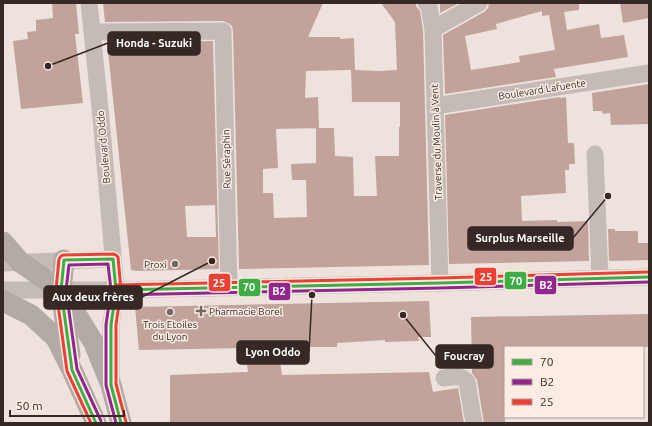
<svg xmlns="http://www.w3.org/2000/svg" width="652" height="426" viewBox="0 0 652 426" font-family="Ubuntu,sans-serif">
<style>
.building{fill:#c2a39c;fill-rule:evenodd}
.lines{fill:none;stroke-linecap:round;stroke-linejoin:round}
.minor{stroke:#c5bbb6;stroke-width:17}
.major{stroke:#b4aaa5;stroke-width:21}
.bus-1-casing{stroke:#fbede3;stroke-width:6}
.bus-2-casing{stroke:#fbede3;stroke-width:6}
.bus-3-casing{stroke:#fbede3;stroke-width:6}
.bus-1{stroke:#3dad46;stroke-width:3}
.bus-2{stroke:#91268e;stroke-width:3}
.bus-3{stroke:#ee3f34;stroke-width:3}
.poi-dot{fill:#766965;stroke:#fbede3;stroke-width:1.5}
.labels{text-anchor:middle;stroke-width:3;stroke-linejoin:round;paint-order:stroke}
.street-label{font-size:10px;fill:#362825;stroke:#fbede3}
.poi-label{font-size:10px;fill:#362825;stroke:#fbede3;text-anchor:end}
.leader{fill:none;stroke:#362825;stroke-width:1.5}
.callout-dot{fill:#362825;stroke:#fbede3;stroke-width:1.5}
.callout{fill:#362825;stroke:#362825;stroke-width:1.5}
.callout-label{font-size:11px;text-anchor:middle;font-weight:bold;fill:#fff}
.line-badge{stroke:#fbede3;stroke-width:1.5}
.badge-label{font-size:11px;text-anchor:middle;font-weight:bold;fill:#fff}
</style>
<rect width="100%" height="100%" fill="#ede3dc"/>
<g class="building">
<polygon points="52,3 76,3 79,34 75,34 83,103 21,109 13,41 28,39 27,32 36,31 36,20 53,18"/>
<path d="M103 3H323L308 37H340V39L354 38 355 70 379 71 397 70 395 22 381 3H416V6L420 11 423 30 429 265 239 269 233 31 232 26 228 23 223 21 105 22ZM351 70 352 102H400V127H399V156H375L377 196H354L353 157 335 156 334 128H316V163L291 164 292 180H306L307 217 274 218 273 193H263V169L278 168 276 129 319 128 318 97 305 98 306 71Z"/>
<polygon points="440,3 459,3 440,13"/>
<path d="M489 3H579V10L564 12 567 30 599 24 601 38 624 35 628 57 554 69 556 77 445 94 443 35 484 12 488 8ZM542 11V16L549 15 555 50 519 56 520 62 471 70 465 36 497 29 496 24Z"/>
<polygon points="620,3 649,3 649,18 623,23"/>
<path d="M213 41 219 269 137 271 131 270 107 42ZM215 205 216 237H187L185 206Z"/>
<polygon points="649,84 649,124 611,125 610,113 603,114 602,111 593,111 592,93"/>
<polygon points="560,97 560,98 566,97 568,143 574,143 575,164 569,164 569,170 565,170 566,193 521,196 522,221 557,220 557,222 588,221 589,261 449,264 445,115"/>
<polygon points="608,229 615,229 615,231 638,231 638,243 649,243 649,260 609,261"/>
<polygon points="429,301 431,337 418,337 419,341 385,342 385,340 337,343 337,347 303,347 303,346 278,347 282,375 429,372 433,392 458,388 464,423 170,423 170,375 248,372 245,348 139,350 135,307"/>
<polygon points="649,314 649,347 505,347 505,423 484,423 477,380 472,373 471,317"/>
</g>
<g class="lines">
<g class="minor">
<polyline points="89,3 101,118 116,290 111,325 111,379"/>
<polyline points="426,3 429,6 433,29 440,283"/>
<polyline points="433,29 479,3"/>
<polyline points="92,32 223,31 229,288"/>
<polyline points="435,106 649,73"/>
<polyline points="595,154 600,278"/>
<polyline points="3,263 113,259"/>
<polyline points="3,290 116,290 440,283 649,277"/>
<path d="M444 378C453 377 461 374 467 382L474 423"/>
</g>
<g class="major">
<polyline points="3,242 20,262 61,290 94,343 111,385 121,423"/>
<polyline points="64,260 61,290 70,355"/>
<polyline points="3,301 31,315 56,338 72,370 96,423"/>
</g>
<g class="bus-1-casing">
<g id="bus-1">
<polyline points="116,290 440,283 649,277"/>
<polyline points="96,423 72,370 61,290 64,260 113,259 116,290 111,325 111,385 121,423"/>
</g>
</g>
<g class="bus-2-casing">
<g id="bus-2">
<polyline points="116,295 440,288 649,282"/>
<polyline points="101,421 77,369 66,290 69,265 108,264 111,290 106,325 106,385 116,423"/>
</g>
</g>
<g class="bus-3-casing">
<g id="bus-3">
<polyline points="116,285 440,278 649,272"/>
<polyline points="91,423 67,371 56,290 59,259 61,256 63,255 113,254 116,255 118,257 121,290 116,325 116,384 126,422"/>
</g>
</g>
<use href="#bus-1" class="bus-1"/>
<use href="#bus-2" class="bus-2"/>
<use href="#bus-3" class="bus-3"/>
</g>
<g class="poi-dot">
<circle cx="175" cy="264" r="4"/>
<path d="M199 305h4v4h4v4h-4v4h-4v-4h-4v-4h4z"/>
<circle cx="170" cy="312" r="4"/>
</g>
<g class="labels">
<g class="street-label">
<text transform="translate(542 89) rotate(-9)" y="4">Boulevard Lafuente</text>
<text transform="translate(436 142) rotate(-92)" y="4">Traverse du Moulin à Vent</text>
<text transform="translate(103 147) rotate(-95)" y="4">Boulevard Oddo</text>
<text transform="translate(226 159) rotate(-91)" y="4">Rue Séraphin</text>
</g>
<g class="poi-label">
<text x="167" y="268">Proxi</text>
<text x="209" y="315" text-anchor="start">Pharmacie Borel</text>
<text x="170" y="328" text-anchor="middle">Trois Etoiles<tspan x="170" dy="12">du Lyon</tspan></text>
</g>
</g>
<path class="leader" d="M48 66L108 43M608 196L573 238M212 261L142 297M312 295L309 352M403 315L436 356"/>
<g class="callout-dot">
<circle cx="48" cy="66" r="4"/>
<circle cx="608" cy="196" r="4"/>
<circle cx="212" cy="261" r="4"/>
<circle cx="312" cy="295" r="4"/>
<circle cx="403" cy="315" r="4"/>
</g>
<g class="callout">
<rect x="108" y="32" width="92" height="23" rx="4"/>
<rect x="468" y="227" width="105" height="23" rx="4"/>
<rect x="44" y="286" width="98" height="23" rx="4"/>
<rect x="237" y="341" width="72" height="23" rx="4"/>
<rect x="436" y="345" width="57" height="23" rx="4"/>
</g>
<g class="callout-label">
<text x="154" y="47">Honda - Suzuki</text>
<text x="520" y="242">Surplus Marseille</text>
<text x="93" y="301">Aux deux frères</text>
<text x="273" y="356">Lyon Oddo</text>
<text x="464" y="360">Foucray</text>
</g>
<g class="line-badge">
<rect x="474" y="267" width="23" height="19" rx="4" fill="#ee3f34"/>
<rect x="504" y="271" width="23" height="19" rx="4" fill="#3dad46"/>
<rect x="208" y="273" width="23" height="19" rx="4" fill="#ee3f34"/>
<rect x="534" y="275" width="23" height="20" rx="4" fill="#91268e"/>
<rect x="238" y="278" width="23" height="19" rx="4" fill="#3dad46"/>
<rect x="268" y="282" width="23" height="19" rx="4" fill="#91268e"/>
</g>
<g class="badge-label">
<text x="486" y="281">25</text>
<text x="516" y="285">70</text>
<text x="219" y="287">25</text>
<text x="546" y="289">B2</text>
<text x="249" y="291">70</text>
<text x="279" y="295">B2</text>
</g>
<rect width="652" height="426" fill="none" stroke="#362825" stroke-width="8"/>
<rect x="504" y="346" width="140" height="72" fill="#fbede3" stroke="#ac9e97"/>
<rect x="512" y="359" width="20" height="6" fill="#3dad46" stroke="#ac9e97"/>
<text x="540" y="366" font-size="12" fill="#362825">70</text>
<rect x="512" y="379" width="20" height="6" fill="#91268e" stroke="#ac9e97"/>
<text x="540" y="386" font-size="12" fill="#362825">B2</text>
<rect x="512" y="399" width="20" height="6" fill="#ee3f34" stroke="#ac9e97"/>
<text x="540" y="406" font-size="12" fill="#362825">25</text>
<path d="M10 410v6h114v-6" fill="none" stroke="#362825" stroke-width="2"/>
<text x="16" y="410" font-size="12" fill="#362825" stroke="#fbede3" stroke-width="3" paint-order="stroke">50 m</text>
</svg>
